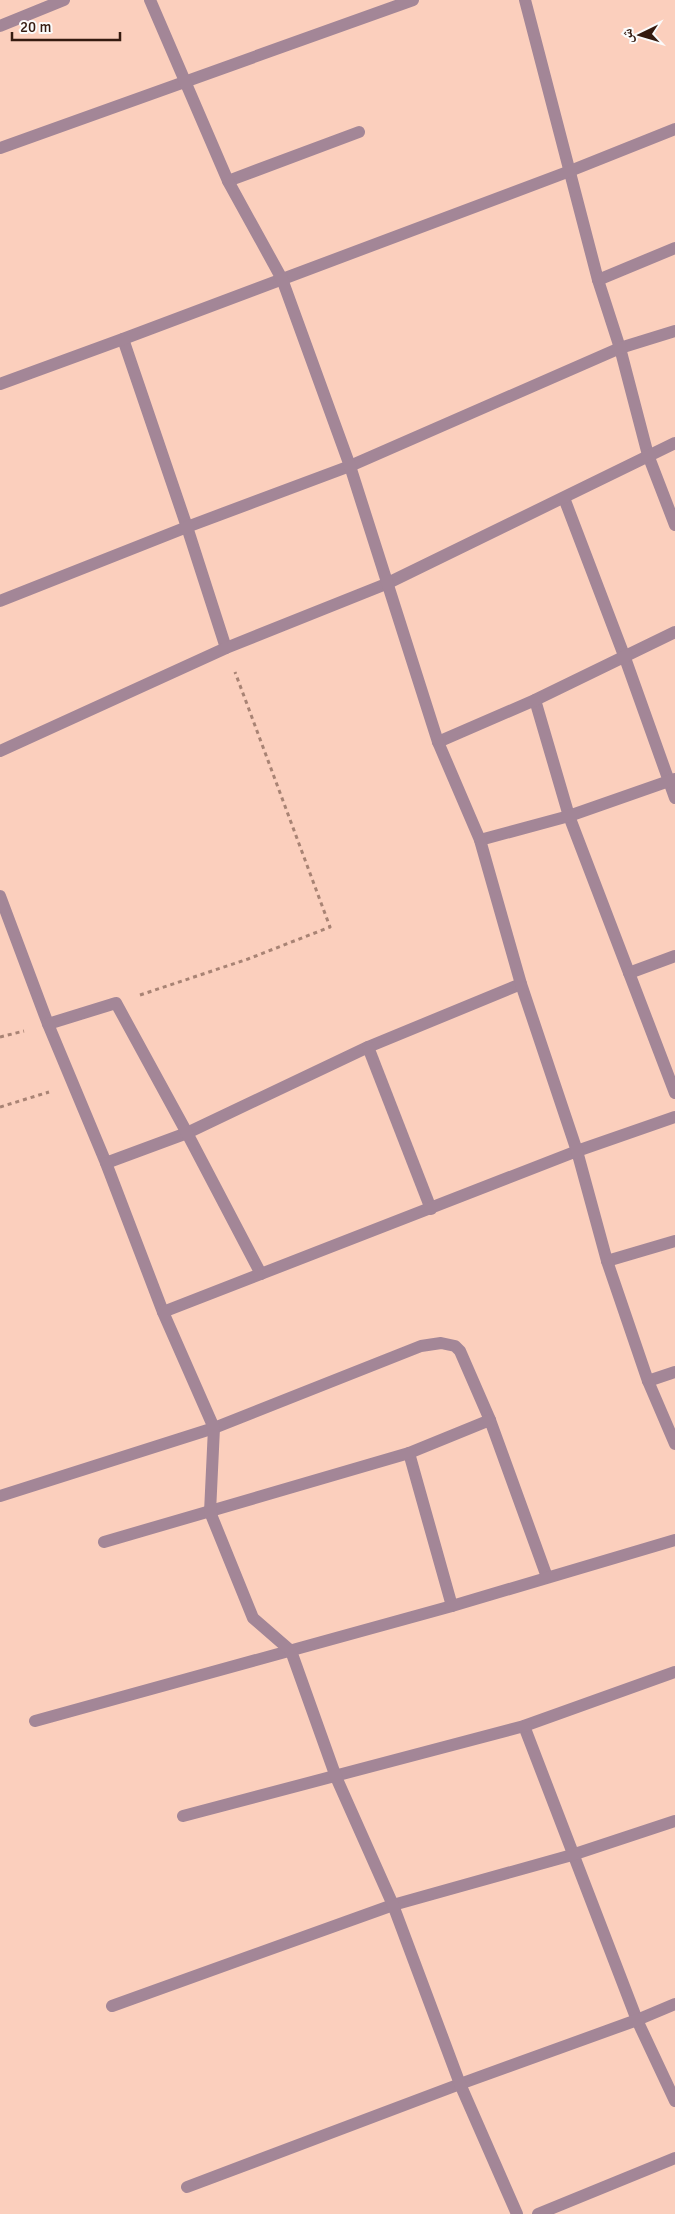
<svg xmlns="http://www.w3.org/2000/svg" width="675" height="2214" viewBox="0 0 675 2214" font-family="Signika,'Noto Naskh Arabic',sans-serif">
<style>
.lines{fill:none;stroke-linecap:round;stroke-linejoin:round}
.path{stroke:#a88374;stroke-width:3;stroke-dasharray:4 4;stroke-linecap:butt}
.minor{stroke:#a38697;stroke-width:12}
.tertiary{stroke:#a38697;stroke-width:12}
</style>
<rect width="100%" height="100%" fill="#fbcfbd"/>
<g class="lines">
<g class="path">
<polyline points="140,995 248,959 330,927 235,672"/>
<polyline points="0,1037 24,1031"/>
<polyline points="0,1107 49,1092"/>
</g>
<g class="minor">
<polyline points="525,0 598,280 620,348 648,455 675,525"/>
<polyline points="0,26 64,0"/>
<polyline points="0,148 413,0"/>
<polyline points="228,181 359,132"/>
<polyline points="598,280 675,248"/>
<polyline points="123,339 187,527 226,648"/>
<polyline points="0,384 123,339 570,171 675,129"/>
<polyline points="564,498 625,658 675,798"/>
<polyline points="0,601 187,527 350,466 620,348 675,331"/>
<polyline points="535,700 569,816 675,1093"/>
<polyline points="438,742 535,700 675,632"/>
<polyline points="0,751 226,648 386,584 675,443"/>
<polyline points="480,840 569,816 675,779"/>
<polyline points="0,896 48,1024 106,1163 187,1133 368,1047 521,984"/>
<polyline points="629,973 675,956"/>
<polyline points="48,1024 116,1003 187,1133 261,1274"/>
<polyline points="368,1047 431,1209"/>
<polyline points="106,1163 163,1312"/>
<polyline points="607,1261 675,1241"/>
<polyline points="648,1381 675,1372"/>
<polyline points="409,1453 452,1606"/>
<polyline points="0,1496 214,1428 421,1346 441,1343 455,1346 460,1351 490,1420"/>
<polyline points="104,1542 409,1453 490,1420 547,1577"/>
<polyline points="35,1721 452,1606 675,1540"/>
<polyline points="524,1726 637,2020 675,2101"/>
<polyline points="183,1816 524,1726 675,1672"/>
<polyline points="112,2006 393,1905 572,1855 675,1821"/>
<polyline points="187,2187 460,2084 637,2020 675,2004"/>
<polyline points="517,2214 460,2084 393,1905 336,1777 291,1651 253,1618 210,1512 214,1428 163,1312 577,1151 675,1117"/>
<polyline points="538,2214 675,2158"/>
</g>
<polyline class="tertiary" points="150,0 228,181 282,279 350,466 438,742 480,840 521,984 577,1151 607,1261 648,1381 675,1444"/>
</g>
<g transform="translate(640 35) rotate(265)" stroke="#fbfbfb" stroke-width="4" paint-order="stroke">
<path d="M0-4L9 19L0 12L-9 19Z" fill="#351b10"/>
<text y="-8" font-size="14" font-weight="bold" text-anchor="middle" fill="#351b10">ش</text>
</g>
<path d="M12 32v8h108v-8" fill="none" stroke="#351b10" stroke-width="2.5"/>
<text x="20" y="32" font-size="15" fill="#351b10" stroke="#fbfbfb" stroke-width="4" paint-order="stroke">20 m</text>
</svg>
